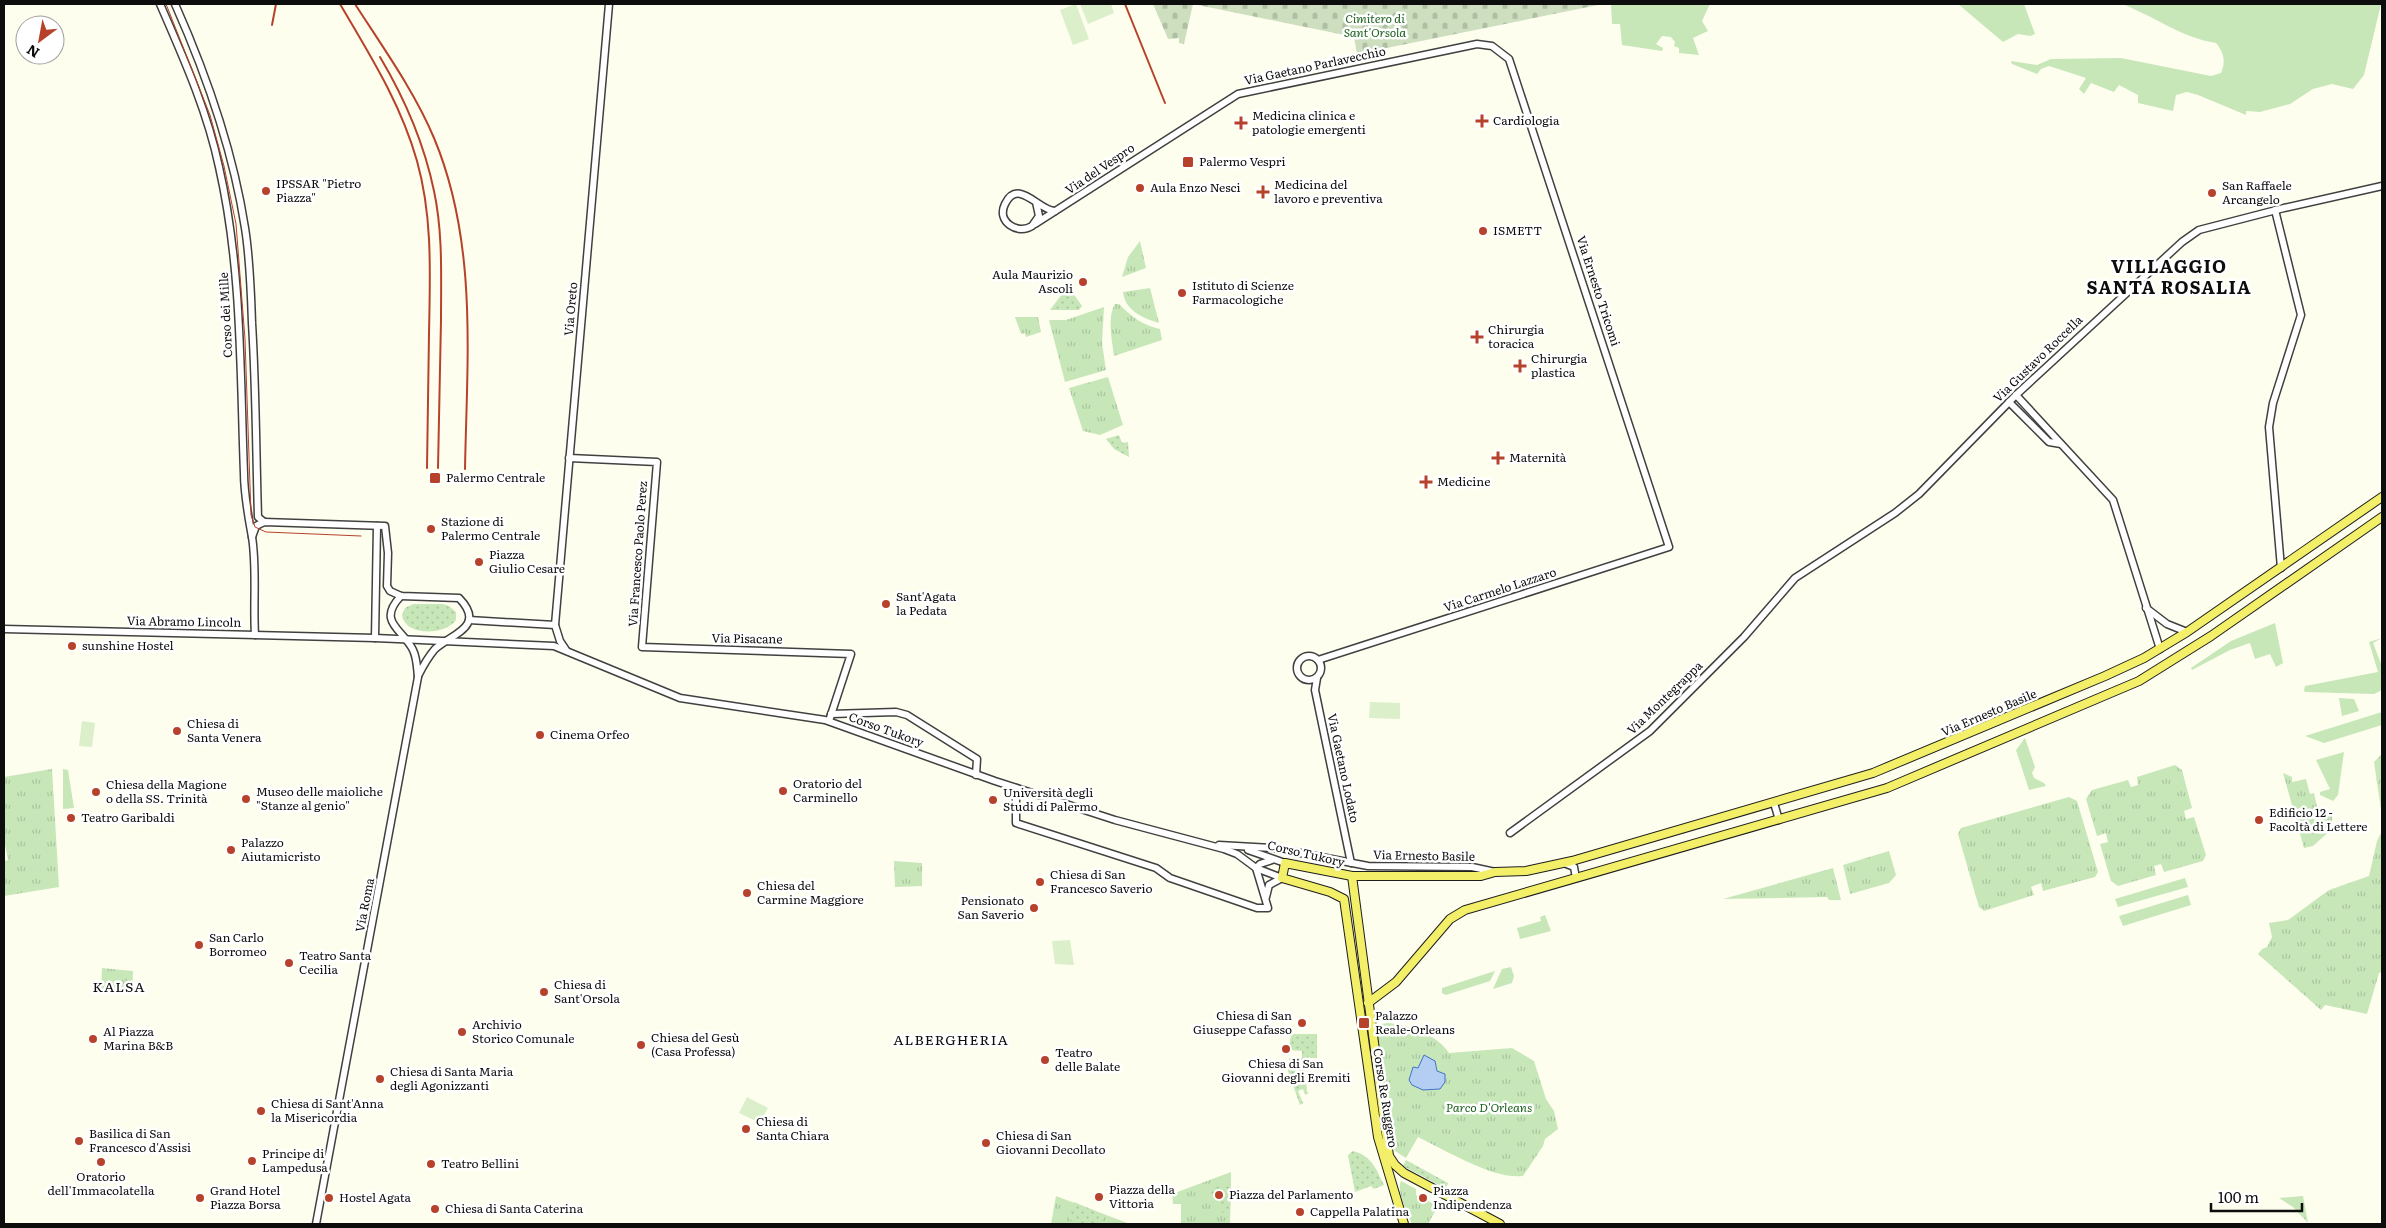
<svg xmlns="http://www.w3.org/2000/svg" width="2386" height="1228" viewBox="0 0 2386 1228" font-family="Literata,serif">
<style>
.grass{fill:#c7e7b9}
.cemetery{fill:url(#cemetery-stones)}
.park{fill:url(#park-tufts)}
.garden{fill:url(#garden-dots)}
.pitch{fill:#daefca}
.water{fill:#b4cef3;stroke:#3e73c8}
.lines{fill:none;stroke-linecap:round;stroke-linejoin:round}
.minor-casing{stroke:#404040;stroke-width:9}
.major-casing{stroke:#1e1e1e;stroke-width:10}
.minor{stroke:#fff;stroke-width:6}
.major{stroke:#f3ef69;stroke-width:8}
.tram{stroke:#b7422b;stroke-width:1}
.rail{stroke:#b7422b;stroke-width:2}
.poi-dot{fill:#b7422b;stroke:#fff;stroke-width:2}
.labels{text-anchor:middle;stroke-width:5;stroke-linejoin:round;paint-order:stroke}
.park-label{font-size:12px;font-style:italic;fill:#206221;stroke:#fff}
.street-label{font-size:12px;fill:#0d0d0d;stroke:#fff}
.poi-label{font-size:12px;fill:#0d0d0d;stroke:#fff;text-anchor:start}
.neighbourhood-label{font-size:14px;letter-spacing:1px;fill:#0d0d0d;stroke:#fff}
.district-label{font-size:18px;font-weight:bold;letter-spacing:1px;fill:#0d0d0d;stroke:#fff}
</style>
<defs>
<pattern id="cemetery-stones" width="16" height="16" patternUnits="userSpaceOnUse" patternTransform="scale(1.25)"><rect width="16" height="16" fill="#cedfc0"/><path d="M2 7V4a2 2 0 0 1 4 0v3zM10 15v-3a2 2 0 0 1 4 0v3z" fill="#b0bea4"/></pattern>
<pattern id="park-tufts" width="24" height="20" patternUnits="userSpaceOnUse" patternTransform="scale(1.25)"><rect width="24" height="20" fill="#c7e7b9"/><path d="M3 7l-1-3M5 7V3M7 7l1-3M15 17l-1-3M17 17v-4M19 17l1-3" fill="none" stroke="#aac59e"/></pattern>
<pattern id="garden-dots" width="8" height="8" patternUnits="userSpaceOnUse" patternTransform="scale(1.25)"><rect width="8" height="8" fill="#c7e7b9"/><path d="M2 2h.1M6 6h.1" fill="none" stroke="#aac59e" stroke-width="1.8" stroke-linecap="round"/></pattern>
</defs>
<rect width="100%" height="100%" fill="#fefeee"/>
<g class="grass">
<polygon points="1611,4 1710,4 1702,21 1708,31 1693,38 1699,55 1679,53 1679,48 1674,46 1675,42 1671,37 1662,36 1656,44 1663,48 1662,51 1622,45 1620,24 1612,24"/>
<polygon points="1958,4 2024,4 2035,34 2030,36 2018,34 2003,42"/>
<path d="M2122 4H2381L2364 75 2353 89 2332 84 2313 89 2290 104 2260 112 2246 111V115L2198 95 2187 92 2176 95 2173 111 2138 103V95L2119 85 2114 92 2091 83 2084 94 2079 89 2086 78 2049 66 2041 69 2037 74 2012 64 2011 61 2037 65 2051 59 2121 58 2211 76 2221 73C2226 61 2224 53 2216 43 2182 38 2154 16 2122 4Z"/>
<polygon points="2275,623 2283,663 2276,667 2270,654 2255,659 2250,643 2230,650 2192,670 2191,668 2231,641"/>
<polygon points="2382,638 2373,643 2382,666 2382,690 2374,694 2305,692 2304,690 2305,686 2378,672 2369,642"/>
<polygon points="2339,698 2354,699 2359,711 2342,716"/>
<polygon points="2382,712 2382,725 2324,743 2305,736"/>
<polygon points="2025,738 2035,767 2032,773 2034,778 2044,783 2046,786 2029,790 2016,750"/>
<polygon points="2344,752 2338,795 2333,801 2320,795 2320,792 2330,789 2316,760"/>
<polygon points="63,769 68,770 74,808 63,809"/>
<polygon points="2185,878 2188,887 2118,907 2115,899"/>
<polygon points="2188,895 2191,905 2123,926 2119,916"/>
<polygon points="1545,915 1551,931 1520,939 1517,928 1541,921 1540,917"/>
<polygon points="1511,967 1514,976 1512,983 1493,989 1502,969"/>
<polygon points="1495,971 1490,981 1446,995 1442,993 1442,988"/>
</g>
<polygon class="cemetery" points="1153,4 1603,4 1357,54 1354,37 1193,4 1184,44 1179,43 1179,38 1168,39"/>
<g class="park">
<polygon points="1140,241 1146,268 1122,277 1128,257"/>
<path d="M1150 288 1159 323C1143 318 1125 311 1123 292Z"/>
<path d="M1115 304H1119C1132 317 1142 325 1160 329L1162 340 1114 356C1112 340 1107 317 1115 304Z"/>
<polygon points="1104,307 1102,343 1106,370 1065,382 1049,320 1066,320"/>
<polygon points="1015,317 1038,317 1041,332 1026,337 1025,333 1021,334"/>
<polygon points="1108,377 1123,425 1100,435 1083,431 1069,388"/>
<polygon points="2382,754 2382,816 2374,762"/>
<polygon points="2175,765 2182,770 2192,808 2184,811 2186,819 2194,817 2206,855 2203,861 2164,872 2161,864 2154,866 2156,875 2118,886 2111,881 2100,844 2108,842 2106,833 2097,836 2086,799 2092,790 2128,780 2131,787 2138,785 2137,777"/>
<polygon points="52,769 59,887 4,896 4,861 8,860 4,839 4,777"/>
<polygon points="2283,773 2292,777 2292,782 2306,779 2310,794 2314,793 2317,807 2322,808 2322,812 2332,812 2332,829 2313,846 2304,848"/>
<polygon points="2069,797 2077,801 2098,872 2095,877 2043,891 2041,883 2031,887 2034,895 1984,911 1979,907 1958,834 1961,828"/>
<polygon points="2382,831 2382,972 2379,973 2367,1014 2325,1005 2321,1010 2258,954 2262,949 2267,947 2272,937 2269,923 2288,920 2329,890 2369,876 2377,841"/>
<polygon points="1889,851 1896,875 1889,883 1850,894 1843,865"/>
<polygon points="894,861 922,863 922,886 895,887"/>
<polygon points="1833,868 1841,900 1829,900 1827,897 1723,899"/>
<polygon points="102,968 133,971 132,993 101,991"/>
<path d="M1388 1023C1409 1025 1438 1035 1449 1053L1512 1048 1534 1061 1546 1099 1554 1111 1558 1129 1545 1139 1543 1146 1523 1176C1494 1180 1445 1150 1418 1137L1406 1158 1395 1151 1391 1143 1375 1025Z"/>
<polygon points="1231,1172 1230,1224 1181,1224 1181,1204 1173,1204 1172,1194"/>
<path d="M1401 1181 1416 1189V1195L1438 1206 1428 1224H1412C1408 1214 1396 1191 1401 1181Z"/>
<polygon points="1056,1196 1130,1224 1051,1224"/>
<polygon points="2303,1196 2308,1223 2293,1207 2279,1198"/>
</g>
<g class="garden">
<polygon points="1068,286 1082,306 1079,310 1050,310"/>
<polygon points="1119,435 1122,443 1128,442 1129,457 1114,449 1106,439"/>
<path d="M413 604H443L449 606 456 612V620C446 635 405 637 402 615L405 608Z"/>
<polygon points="1291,1034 1317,1034 1317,1058 1304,1058 1307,1092 1309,1093 1305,1095 1303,1089 1298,1091 1303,1103 1300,1105 1285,1063 1289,1063 1289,1058 1302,1058 1302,1051 1289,1050"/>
<path d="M1353 1151C1372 1156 1376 1169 1384 1185L1374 1189 1371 1186 1355 1192 1348 1155Z"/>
<polygon points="1406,1160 1448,1183 1446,1189 1403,1166"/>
<polygon points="1231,1175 1230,1218 1222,1212 1219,1200 1210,1199 1207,1191 1224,1184"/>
<polygon points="1074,1202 1105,1215 1100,1224 1076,1224 1070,1219 1070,1216"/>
</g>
<g class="pitch">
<polygon points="1076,4 1089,39 1073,45 1060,10"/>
<polygon points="1080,4 1111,4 1114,13 1088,24"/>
<polygon points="1370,702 1400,703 1400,719 1369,718"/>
<polygon points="82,721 95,723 92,747 79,746"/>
<polygon points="1070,940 1074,965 1055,964 1052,941"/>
<polygon points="747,1097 768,1108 760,1123 739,1113"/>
</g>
<polygon class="water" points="1424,1055 1435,1061 1437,1071 1445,1074 1445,1082 1440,1089 1423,1090 1412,1085 1409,1080 1413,1067 1418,1068"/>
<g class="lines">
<g class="minor-casing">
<g id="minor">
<path d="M160 4C183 57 207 110 219 167 242 268 240 371 244 473 244 495 248 515 252 537 257 568 253 603 255 635"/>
<path d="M175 4C207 76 233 150 245 228 250 259 251 291 252 323 256 388 256 452 258 517L264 522"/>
<path d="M1036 202 1039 216 1032 226C1018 235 996 222 1005 204 1018 177 1039 211 1055 211"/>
<polyline points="2275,210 2301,315 2273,403 2269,427 2281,568"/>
<polyline points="1035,224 1238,94 1477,44 1492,46 1509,59 1669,547 1318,660"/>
<polyline points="2016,395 2113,500 2160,649"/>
<polyline points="2009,402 2049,442 2061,444"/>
<polyline points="569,458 657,462 642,647 851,654 829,721"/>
<path d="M252 537 256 526 264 522 385 526 388 553 387 586 390 591 401 596 459 598C487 627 451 634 435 649 428 657 423 666 418 676"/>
<polyline points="2146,608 2167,624 2187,632"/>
<polyline points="469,620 555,625"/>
<polyline points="4,629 375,638 554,646 680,698 825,720 995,781 1115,820 1224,849 1237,854 1256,868 1282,878"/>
<polyline points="375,638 377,526"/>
<polyline points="566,650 560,641 555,625 609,4"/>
<circle cx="1309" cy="668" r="12"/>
<polyline points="1317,678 1315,690 1351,863"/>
<polyline points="831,714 896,712 907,715 977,759 976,775"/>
<polyline points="1016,788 1016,823 1156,868 1170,878 1257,908 1268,908 1256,868"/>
<polyline points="1774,803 1779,820"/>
<polyline points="1510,833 1650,731 1744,637 1795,578 1895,513 1919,494 2016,395 2182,242 2199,230 2284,208 2382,186"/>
<polyline points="1219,845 1274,848 1368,866 1472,867 1495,872"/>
<polyline points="1248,850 1285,863"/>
<polyline points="1564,863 1574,867 1576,878"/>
<polyline points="1256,868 1260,864 1272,860"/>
<polyline points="1266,897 1269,885 1282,878"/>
<path d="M316 1224 418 677C417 668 417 658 413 650 403 629 376 622 401 596"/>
</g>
</g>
<g class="major-casing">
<g id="major">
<polyline points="1352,876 1389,1156 1395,1165 1404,1173 1500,1224"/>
<polyline points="1368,1003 1396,982 1450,919 1465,910 1887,788 2113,692 2139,681 2211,636 2382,517"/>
<polyline points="1404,1224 1378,1137 1344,899 1330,892 1282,878 1285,863 1352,876 1481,876 1495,872 1526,871 1572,861 1873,773 2105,676 2144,658 2187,632 2382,497"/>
</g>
</g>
<use href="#minor" class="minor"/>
<use href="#major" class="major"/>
<polyline class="tram" points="166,4 210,115 224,166 236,224 245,339 251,515 255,527 266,532 361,536"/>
<g class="rail">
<path d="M340 4C370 55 401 104 417 161 433 218 430 276 429 334 428 379 428 423 427 468"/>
<path d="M355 4C382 46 415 92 434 138 478 243 467 358 465 469"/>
<polyline points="1125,4 1165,103"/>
<polyline points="272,25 276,4"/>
<path d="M380 57C405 99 424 143 434 191 443 233 441 276 441 320 440 369 439 419 438 468"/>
</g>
</g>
<g class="poi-dot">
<path d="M1479.5 113.5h5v5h5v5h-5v5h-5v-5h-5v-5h5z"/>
<path d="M1238.5 115.5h5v5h5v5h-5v5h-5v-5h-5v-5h5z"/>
<rect x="1182" y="156" width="12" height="12" rx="2.5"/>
<circle cx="1140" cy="188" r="5"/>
<circle cx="266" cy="191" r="5"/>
<path d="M1260.5 184.5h5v5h5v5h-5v5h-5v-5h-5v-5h5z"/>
<circle cx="2212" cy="193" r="5"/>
<circle cx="1483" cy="231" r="5"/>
<circle cx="1083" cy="282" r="5"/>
<circle cx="1182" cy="293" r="5"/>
<path d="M1474.5 329.5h5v5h5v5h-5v5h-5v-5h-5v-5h5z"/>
<path d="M1517.5 358.5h5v5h5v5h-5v5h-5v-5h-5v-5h5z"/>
<path d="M1495.5 450.5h5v5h5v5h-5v5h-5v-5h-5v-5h5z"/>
<rect x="429" y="472" width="12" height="12" rx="2.5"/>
<path d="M1423.5 474.5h5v5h5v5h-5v5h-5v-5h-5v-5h5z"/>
<circle cx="431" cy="529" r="5"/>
<circle cx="479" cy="562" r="5"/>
<circle cx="886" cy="604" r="5"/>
<circle cx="72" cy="646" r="5"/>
<circle cx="177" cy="731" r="5"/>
<circle cx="540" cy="735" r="5"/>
<circle cx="783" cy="791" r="5"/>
<circle cx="96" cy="792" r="5"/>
<circle cx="246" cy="799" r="5"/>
<circle cx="993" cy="800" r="5"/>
<circle cx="71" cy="818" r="5"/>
<circle cx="2259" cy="820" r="5"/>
<circle cx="231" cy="850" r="5"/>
<circle cx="1040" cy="882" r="5"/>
<circle cx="747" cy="893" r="5"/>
<circle cx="1034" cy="908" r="5"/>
<circle cx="199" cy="945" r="5"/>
<circle cx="289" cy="963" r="5"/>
<circle cx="544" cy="992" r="5"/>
<circle cx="1302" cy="1023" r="5"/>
<rect x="1358" y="1017" width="12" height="12" rx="2.5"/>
<circle cx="462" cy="1032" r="5"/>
<circle cx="93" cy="1039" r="5"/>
<circle cx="641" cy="1045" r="5"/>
<circle cx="1286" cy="1049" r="5"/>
<circle cx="1045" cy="1060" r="5"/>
<circle cx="380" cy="1079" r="5"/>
<circle cx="261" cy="1111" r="5"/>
<circle cx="746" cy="1129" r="5"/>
<circle cx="79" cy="1141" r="5"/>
<circle cx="986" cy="1143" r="5"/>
<circle cx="252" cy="1161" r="5"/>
<circle cx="101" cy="1162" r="5"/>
<circle cx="431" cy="1164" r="5"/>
<circle cx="1219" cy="1195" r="5"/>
<circle cx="1099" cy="1197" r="5"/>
<circle cx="200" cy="1198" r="5"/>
<circle cx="329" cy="1198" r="5"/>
<circle cx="1423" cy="1198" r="5"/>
<circle cx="435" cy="1209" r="5"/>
<circle cx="1300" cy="1212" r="5"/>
</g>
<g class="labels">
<g class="park-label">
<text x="1375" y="23">Cimitero di<tspan x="1375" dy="14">Sant'Orsola</tspan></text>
<text x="1489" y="1112">Parco D'Orleans</text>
</g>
<g class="street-label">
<text transform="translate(1315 66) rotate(-12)" y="4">Via Gaetano Parlavecchio</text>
<text transform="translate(1100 169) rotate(-34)" y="4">Via del Vespro</text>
<text transform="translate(1598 291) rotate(72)" y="4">Via Ernesto Tricomi</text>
<text transform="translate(571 309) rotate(-85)" y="4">Via Oreto</text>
<text transform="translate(226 315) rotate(-93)" y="4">Corso dei Mille</text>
<text transform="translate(2038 359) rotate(-44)" y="4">Via Gustavo Roccella</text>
<text transform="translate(638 554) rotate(-86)" y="4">Via Francesco Paolo Perez</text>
<text transform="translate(1500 590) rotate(-18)" y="4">Via Carmelo Lazzaro</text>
<text transform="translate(184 622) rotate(1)" y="4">Via Abramo Lincoln</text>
<text transform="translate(747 639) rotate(1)" y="4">Via Pisacane</text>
<text transform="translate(1665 698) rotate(-44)" y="4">Via Montegrappa</text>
<text transform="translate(1989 713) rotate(-23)" y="4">Via Ernesto Basile</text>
<text transform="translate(886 730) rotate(20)" y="4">Corso Tukory</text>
<text transform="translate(1343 768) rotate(78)" y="4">Via Gaetano Lodato</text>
<text transform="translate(1306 854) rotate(13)" y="4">Corso Tukory</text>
<text transform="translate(1424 856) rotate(1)" y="4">Via Ernesto Basile</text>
<text transform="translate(365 905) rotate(-79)" y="4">Via Roma</text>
<text transform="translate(1385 1098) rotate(81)" y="4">Corso Re Ruggero</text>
</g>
<g class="poi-label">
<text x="1252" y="120">Medicina clinica e<tspan x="1252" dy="14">patologie emergenti</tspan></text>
<text x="1493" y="125">Cardiologia</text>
<text x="1199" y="166">Palermo Vespri</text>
<text x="276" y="188">IPSSAR "Pietro<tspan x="276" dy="14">Piazza"</tspan></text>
<text x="1274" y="189">Medicina del<tspan x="1274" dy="14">lavoro e preventiva</tspan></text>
<text x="2222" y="190">San Raffaele<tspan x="2222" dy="14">Arcangelo</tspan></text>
<text x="1150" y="192">Aula Enzo Nesci</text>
<text x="1493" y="235">ISMETT</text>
<text x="1073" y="279" text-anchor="end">Aula Maurizio<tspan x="1073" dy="14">Ascoli</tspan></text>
<text x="1192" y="290">Istituto di Scienze<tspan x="1192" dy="14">Farmacologiche</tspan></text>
<text x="1488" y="334">Chirurgia<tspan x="1488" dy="14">toracica</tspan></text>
<text x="1531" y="363">Chirurgia<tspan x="1531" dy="14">plastica</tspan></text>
<text x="1509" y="462">Maternità</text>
<text x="446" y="482">Palermo Centrale</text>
<text x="1437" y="486">Medicine</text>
<text x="441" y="526">Stazione di<tspan x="441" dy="14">Palermo Centrale</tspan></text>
<text x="489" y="559">Piazza<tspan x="489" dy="14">Giulio Cesare</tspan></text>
<text x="896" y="601">Sant'Agata<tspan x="896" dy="14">la Pedata</tspan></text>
<text x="82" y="650">sunshine Hostel</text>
<text x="187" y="728">Chiesa di<tspan x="187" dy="14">Santa Venera</tspan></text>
<text x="550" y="739">Cinema Orfeo</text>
<text x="793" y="788">Oratorio del<tspan x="793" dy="14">Carminello</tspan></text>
<text x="106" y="789">Chiesa della Magione<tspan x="106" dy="14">o della SS. Trinità</tspan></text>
<text x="256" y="796">Museo delle maioliche<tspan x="256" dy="14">"Stanze al genio"</tspan></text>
<text x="1003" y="797">Università degli<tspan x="1003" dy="14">Studi di Palermo</tspan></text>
<text x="2269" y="817">Edificio 12 -<tspan x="2269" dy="14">Facoltà di Lettere</tspan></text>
<text x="81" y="822">Teatro Garibaldi</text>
<text x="241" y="847">Palazzo<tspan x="241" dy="14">Aiutamicristo</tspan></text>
<text x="1050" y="879">Chiesa di San<tspan x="1050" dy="14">Francesco Saverio</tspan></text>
<text x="757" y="890">Chiesa del<tspan x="757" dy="14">Carmine Maggiore</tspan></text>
<text x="1024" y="905" text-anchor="end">Pensionato<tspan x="1024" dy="14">San Saverio</tspan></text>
<text x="209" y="942">San Carlo<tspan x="209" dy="14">Borromeo</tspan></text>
<text x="299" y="960">Teatro Santa<tspan x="299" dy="14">Cecilia</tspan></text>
<text x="554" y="989">Chiesa di<tspan x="554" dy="14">Sant'Orsola</tspan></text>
<text x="1292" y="1020" text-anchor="end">Chiesa di San<tspan x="1292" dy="14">Giuseppe Cafasso</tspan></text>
<text x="1375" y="1020">Palazzo<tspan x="1375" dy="14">Reale-Orleans</tspan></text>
<text x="472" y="1029">Archivio<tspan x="472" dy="14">Storico Comunale</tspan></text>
<text x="103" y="1036">Al Piazza<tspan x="103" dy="14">Marina B&amp;B</tspan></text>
<text x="651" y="1042">Chiesa del Gesù<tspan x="651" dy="14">(Casa Professa)</tspan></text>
<text x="1055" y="1057">Teatro<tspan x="1055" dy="14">delle Balate</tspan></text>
<text x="1286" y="1068" text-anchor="middle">Chiesa di San<tspan x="1286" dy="14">Giovanni degli Eremiti</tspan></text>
<text x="390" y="1076">Chiesa di Santa Maria<tspan x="390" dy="14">degli Agonizzanti</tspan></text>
<text x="271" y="1108">Chiesa di Sant'Anna<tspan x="271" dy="14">la Misericordia</tspan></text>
<text x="756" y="1126">Chiesa di<tspan x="756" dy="14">Santa Chiara</tspan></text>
<text x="89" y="1138">Basilica di San<tspan x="89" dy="14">Francesco d'Assisi</tspan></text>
<text x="996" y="1140">Chiesa di San<tspan x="996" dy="14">Giovanni Decollato</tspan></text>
<text x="262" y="1158">Principe di<tspan x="262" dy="14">Lampedusa</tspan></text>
<text x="441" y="1168">Teatro Bellini</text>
<text x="101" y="1181" text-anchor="middle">Oratorio<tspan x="101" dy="14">dell'Immacolatella</tspan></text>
<text x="1109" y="1194">Piazza della<tspan x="1109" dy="14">Vittoria</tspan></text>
<text x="210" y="1195">Grand Hotel<tspan x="210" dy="14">Piazza Borsa</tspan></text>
<text x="1433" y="1195">Piazza<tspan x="1433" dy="14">Indipendenza</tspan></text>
<text x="1229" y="1199">Piazza del Parlamento</text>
<text x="339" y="1202">Hostel Agata</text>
<text x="445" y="1213">Chiesa di Santa Caterina</text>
<text x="1310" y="1216">Cappella Palatina</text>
</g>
<g class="neighbourhood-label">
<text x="119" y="992">KALSA</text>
<text x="951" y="1045">ALBERGHERIA</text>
</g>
<g class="district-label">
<text x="2169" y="273">VILLAGGIO<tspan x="2169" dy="21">SANTA ROSALIA</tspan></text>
</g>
</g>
<rect width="2386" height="1228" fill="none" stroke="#0d0d0d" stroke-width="10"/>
<g transform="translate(40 40) rotate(212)"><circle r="24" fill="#ffffff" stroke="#9e9e9e"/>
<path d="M0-4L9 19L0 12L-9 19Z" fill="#b7422b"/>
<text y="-8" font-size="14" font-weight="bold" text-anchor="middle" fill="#0d0d0d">N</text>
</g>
<path d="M2211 1203v8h91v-8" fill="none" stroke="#0d0d0d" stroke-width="2.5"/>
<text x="2218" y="1203" font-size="15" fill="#0d0d0d" stroke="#ffffff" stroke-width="4" paint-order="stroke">100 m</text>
</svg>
